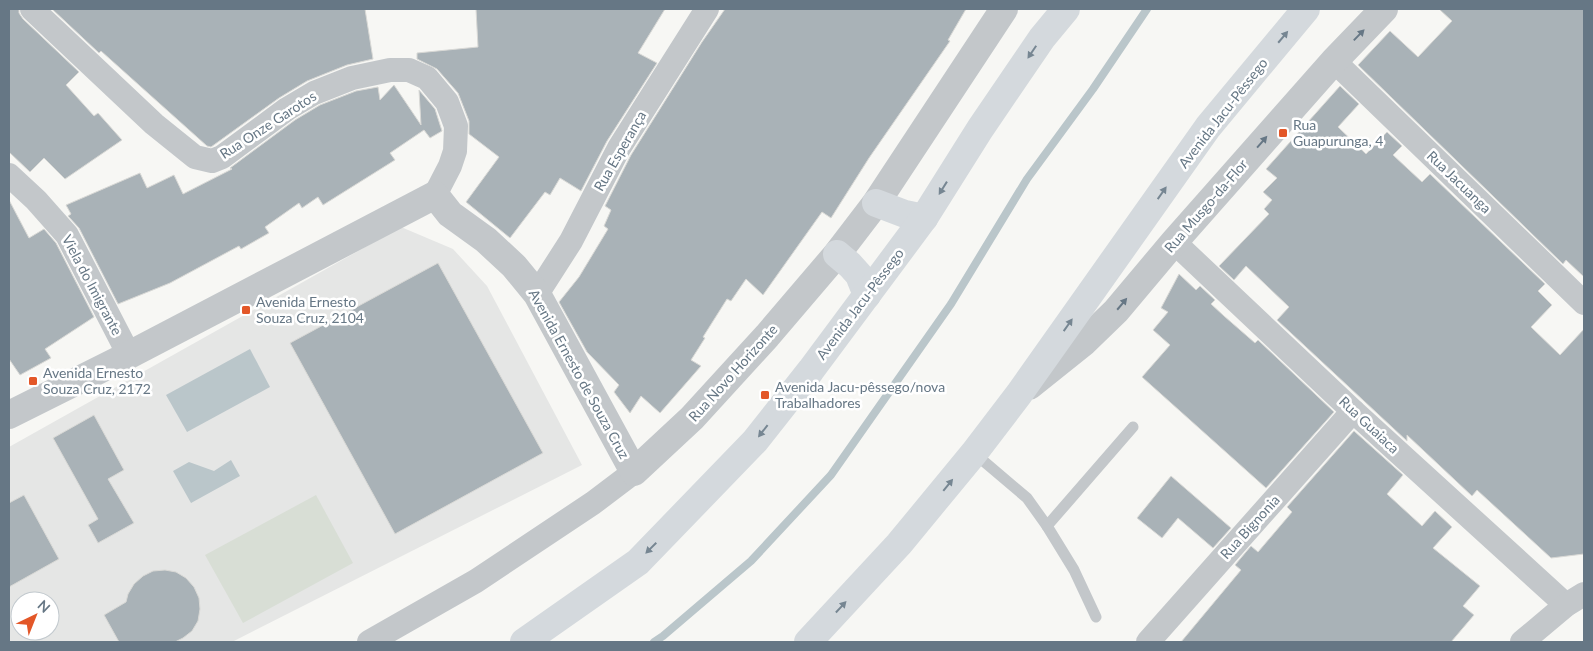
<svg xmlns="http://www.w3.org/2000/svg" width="1593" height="651" viewBox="0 0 1593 651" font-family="Lato,sans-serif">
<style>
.built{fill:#e5e6e5;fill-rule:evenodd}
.grass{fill:#d8ded5}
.water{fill:#bac6ca}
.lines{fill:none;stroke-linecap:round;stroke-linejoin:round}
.stream{stroke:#bac6ca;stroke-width:8}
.building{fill:#a9b2b7;stroke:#d9d9d6}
.service{stroke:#c3c7ca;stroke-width:11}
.minor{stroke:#c3c7ca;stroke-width:24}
.tertiary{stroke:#c3c7ca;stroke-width:28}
.trunk{stroke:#d4d9dd;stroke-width:28}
.oneway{fill:#667785}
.oneway2{fill:#768692}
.poi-dot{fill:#e35728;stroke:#fff;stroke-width:2}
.labels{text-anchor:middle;stroke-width:5;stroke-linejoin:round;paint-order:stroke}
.street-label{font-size:14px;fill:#667785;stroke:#fff}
.poi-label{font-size:14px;fill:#667785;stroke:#fff;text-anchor:start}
</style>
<rect width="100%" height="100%" fill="#f7f7f4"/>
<path class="built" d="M401 227 453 249 487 286 582 465 232 642H9V447ZM20 601H50V631H20Z"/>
<polygon class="grass" points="316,495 353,563 243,623 205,555"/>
<g class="water">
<polygon points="250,349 270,387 187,432 166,395"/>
<polygon points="231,460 240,476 191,503 173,471 189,462 214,471"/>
</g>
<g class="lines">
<polyline class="stream" points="654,642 663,636 751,561 831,475 951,304 1027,179 1093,89 1147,9"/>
</g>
<g class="building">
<polygon points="9,9 19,9 19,13 23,19 79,72 66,85 94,116 98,113 122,140 65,179 44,158 30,172 9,152"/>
<polygon points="52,9 365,9 373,59 347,65 307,81 279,98 211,147 207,146 101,51 99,53"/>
<polygon points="476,9 665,9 638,53 657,63 607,141 581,191 560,178 550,195 545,192 510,238 466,202 499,157 469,134 469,121 458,93 437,69 417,59 417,53 478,47"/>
<polygon points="725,9 966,9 948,40 950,41 869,158 831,218 822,212 763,295 746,279 731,301 727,299 703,337 705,338 691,360 701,366 660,413 641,396 630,413 614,392 619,385 587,352 559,302 579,277 608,229 604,226 611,210 605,206 631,155 702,42"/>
<polygon points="1439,9 1584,9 1584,277 1566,260 1563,264 1358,65 1390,31 1418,57 1452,21"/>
<polygon points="394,85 421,125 419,90 435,109 442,131 430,138 424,130 390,153 395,160 323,205 318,197 302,208 299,203 265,227 269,233 241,249 239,246 170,283 118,304 79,228 68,216 71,214 66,205 140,173 147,188 174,175 183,194 232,169 230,168 295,120 320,105 356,91 378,87 380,100"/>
<polygon points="1340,86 1359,104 1338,127 1366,154 1387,132 1402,146 1393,155 1422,182 1430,174 1545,284 1538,291 1552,305 1531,327 1560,355 1584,329 1584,554 1551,558 1477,490 1472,496 1407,435 1407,441 1277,320 1289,307 1246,266 1234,280 1219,266 1269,214 1264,209 1272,200 1263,192 1277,178 1266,169"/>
<polygon points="9,200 29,238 44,229 56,243 94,317 45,349 51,358 20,375 9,359"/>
<polygon points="438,263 543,453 395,534 290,343"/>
<polygon points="1179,274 1196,290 1200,286 1215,300 1211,304 1224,316 1255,343 1258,340 1334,412 1266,488 1142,377 1170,345 1153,330 1168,312 1161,308"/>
<polygon points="94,415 124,470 108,479 134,523 98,543 88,525 98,519 53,438"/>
<polygon points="1354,431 1403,475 1387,494 1422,526 1435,511 1452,527 1433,548 1480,586 1463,606 1474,615 1451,642 1181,642 1241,570 1235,565 1251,546 1258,552 1292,512 1287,507"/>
<polygon points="1171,476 1231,528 1213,548 1178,518 1162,538 1137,518"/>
<polygon points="24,495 59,559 9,587 9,503"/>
<polygon points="165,570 176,572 186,578 194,587 199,598 200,609 198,621 192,631 183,638 175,642 119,642 104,615 126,602 128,594 134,584 143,576 153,571"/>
</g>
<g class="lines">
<g class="service">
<polyline points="974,453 1027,498 1047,526 1074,570 1096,617"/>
<polyline points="1047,526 1133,427"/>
</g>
<g class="minor">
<polyline points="32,9 154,124 195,157 212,161 222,157 287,109 314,93 352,78 390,70 409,70 427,78 447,102 456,126 455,151 450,166 435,195"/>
<polyline points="1334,61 1584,303"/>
<polyline points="9,175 36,200 67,235 129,355"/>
<polyline points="1174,242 1353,411 1566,605"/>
<polyline points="537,294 571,241 619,148 707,9"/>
<polyline points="369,642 476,581 593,503 634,472"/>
<polyline points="1148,642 1353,411"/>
<polyline points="1522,642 1566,605 1584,594"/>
</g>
<g class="tertiary">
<polyline points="1029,386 1084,342 1116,311 1174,242 1334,61 1384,9"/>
<polyline points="9,415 129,355 435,195 450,214 486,240 514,266 537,294 634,472 692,418 767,336 837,254 876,203 1004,9"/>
</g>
<g class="trunk">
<polyline points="876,203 905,214 924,218"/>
<polyline points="837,254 850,265 859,275 867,295"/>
<polyline points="524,642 638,562 755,441 811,370 924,218 980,129 1042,38 1066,9"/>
<polyline points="808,642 899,544 974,453 1019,394 1208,127 1306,9"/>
</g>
</g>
<defs><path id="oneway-solid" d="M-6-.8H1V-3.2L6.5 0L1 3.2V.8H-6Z" transform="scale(1.25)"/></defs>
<g class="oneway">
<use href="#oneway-solid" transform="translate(1359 35) rotate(-46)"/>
<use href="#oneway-solid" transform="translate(1262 142) rotate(-49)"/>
<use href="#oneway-solid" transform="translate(1122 304) rotate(-50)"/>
</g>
<g class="oneway2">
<use href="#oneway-solid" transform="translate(1283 37) rotate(-50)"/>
<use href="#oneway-solid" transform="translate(1032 52) rotate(124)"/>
<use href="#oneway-solid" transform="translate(943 188) rotate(122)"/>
<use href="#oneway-solid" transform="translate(1162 193) rotate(-55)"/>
<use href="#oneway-solid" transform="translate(1068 325) rotate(-55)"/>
<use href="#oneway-solid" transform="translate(763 431) rotate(128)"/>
<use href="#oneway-solid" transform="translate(948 485) rotate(-51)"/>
<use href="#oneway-solid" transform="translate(651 548) rotate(135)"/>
<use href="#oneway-solid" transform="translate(841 607) rotate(-47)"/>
</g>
<g class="poi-dot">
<rect x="1278" y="128" width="10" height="10" rx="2.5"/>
<rect x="241" y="305" width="10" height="10" rx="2.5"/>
<rect x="28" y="376" width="10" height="10" rx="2.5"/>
<rect x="760" y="390" width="10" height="10" rx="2.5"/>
</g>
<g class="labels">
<g class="street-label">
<text transform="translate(1223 113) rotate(-52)" y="5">Avenida Jacu-Pêssego</text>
<text transform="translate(268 125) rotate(-33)" y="5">Rua Onze Garotos</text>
<text transform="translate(620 151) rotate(-60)" y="5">Rua Esperança</text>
<text transform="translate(1459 182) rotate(44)" y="5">Rua Jacuanga</text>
<text transform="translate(1206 206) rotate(-49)" y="5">Rua Musgo-da-Flor</text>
<text transform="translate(92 285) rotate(62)" y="5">Viela do Imigrante</text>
<text transform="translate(860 304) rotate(-53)" y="5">Avenida Jacu-Pêssego</text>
<text transform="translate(733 373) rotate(-48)" y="5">Rua Novo Horizonte</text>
<text transform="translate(579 374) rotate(61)" y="5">Avenida Ernesto de Souza Cruz</text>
<text transform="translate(1369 425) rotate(43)" y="5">Rua Guaiaca</text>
<text transform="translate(1250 527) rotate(-48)" y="5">Rua Bignonia</text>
</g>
<g class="poi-label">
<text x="1293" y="130">Rua<tspan x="1293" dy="16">Guapurunga, 4</tspan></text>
<text x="256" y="307">Avenida Ernesto<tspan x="256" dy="16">Souza Cruz, 2104</tspan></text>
<text x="43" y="378">Avenida Ernesto<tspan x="43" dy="16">Souza Cruz, 2172</tspan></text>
<text x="775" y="392">Avenida Jacu-pêssego/nova<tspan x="775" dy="16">Trabalhadores</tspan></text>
</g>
</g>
<rect width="1593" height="651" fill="none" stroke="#667785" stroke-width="20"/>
<g transform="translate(35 616) rotate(43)"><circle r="24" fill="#ffffff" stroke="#c2c9ce"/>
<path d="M0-4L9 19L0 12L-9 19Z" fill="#e35728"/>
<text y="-8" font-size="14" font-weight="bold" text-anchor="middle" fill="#667785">N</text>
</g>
</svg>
